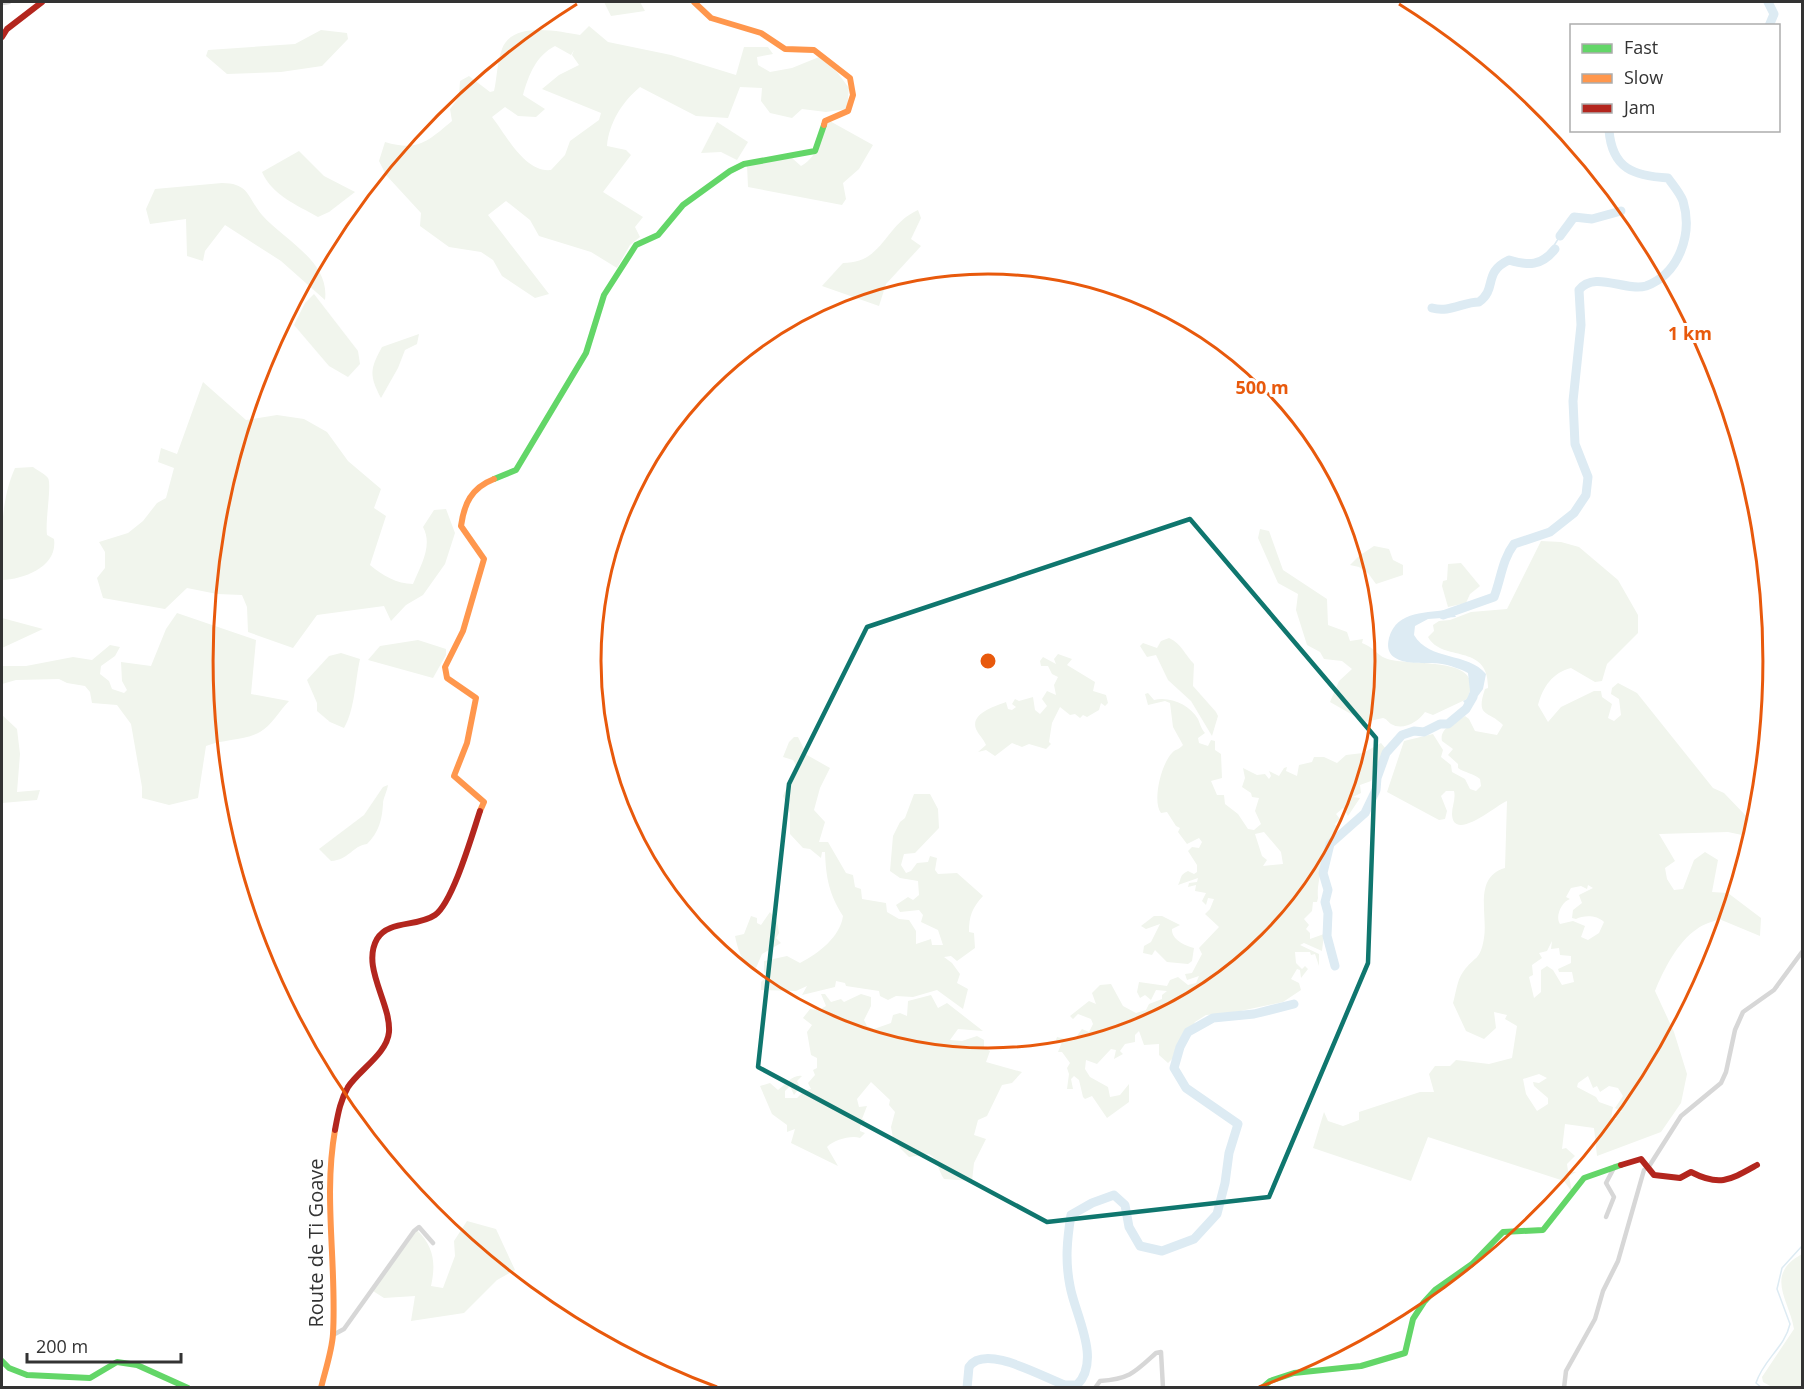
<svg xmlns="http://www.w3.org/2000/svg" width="1804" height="1389" viewBox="0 0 1804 1389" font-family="'Open Sans',sans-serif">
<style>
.green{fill:#f1f5ed;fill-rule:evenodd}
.water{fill:#ddebf3}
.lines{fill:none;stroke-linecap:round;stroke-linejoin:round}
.stream{stroke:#ddebf3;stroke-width:1.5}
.river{stroke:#ddebf3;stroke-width:9}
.street{stroke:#d7d7d7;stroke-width:4.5}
.fast{stroke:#63d668;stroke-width:6}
.slow{stroke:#ff974d;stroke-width:6}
.jam{stroke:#b3261e;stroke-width:6}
.marked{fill:none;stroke:#0f766e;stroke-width:4.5;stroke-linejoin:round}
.ring{fill:none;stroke:#e8590c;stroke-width:3}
.labels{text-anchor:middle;stroke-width:6;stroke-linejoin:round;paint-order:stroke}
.street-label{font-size:20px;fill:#333;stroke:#fff}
.centre{fill:#e8590c;stroke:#fff;stroke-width:3}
.ring-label{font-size:18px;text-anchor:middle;font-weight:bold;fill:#e8590c;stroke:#fff;stroke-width:6;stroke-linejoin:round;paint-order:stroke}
</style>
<rect width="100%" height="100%" fill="#fff"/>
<g class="green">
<polygon points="604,2 640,2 645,11 611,16"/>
<path d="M589 26 608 42 671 55 736 75 744 47H768L773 54 757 57 758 65 770 72 792 68 819 57 837 72 849 88 847 109 826 112 802 109 792 118 770 113 761 101 762 88 740 87 728 118 696 116 640 87C622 102 609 123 607 146L626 150 631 155 603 192 643 217 635 227 640 237 630 245 617 268 591 252 539 236 530 220 506 201 488 215 549 294 535 298 502 276 493 260 481 252 449 247 420 226 421 213 386 175 379 161 385 142C418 152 428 141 452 121L450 109 459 97 460 81 469 76 490 92 494 91C497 78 497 62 502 49 512 21 558 31 580 35ZM555 46 571 55 574 50 572 55 579 65 559 75 542 89 601 113 599 120 570 141 565 155 551 170C525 173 506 135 492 117L505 107 518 116 536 117 545 109 523 95C529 74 536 56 555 46Z"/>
<polygon points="321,30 347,33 348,39 322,66 281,72 227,74 206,56 208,50 295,44"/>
<path d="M828 120 873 145 859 169 843 183 846 199 842 205 748 187 747 165 792 158 801 166C820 155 819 139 828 120Z"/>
<polygon points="717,122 748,142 737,160 721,152 701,153"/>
<path d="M299 151 324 176 355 192 329 212 318 217C297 205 272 195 262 172Z"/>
<path d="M222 183C250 183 248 199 262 215 285 241 330 261 325 300L281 261 225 225 205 251 203 261 187 256 186 219 150 224 146 209 155 189Z"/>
<path d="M918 210 921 218 911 239 921 246 886 284 879 306 822 286 843 263C884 263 884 225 918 210Z"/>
<polygon points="314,294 358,351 360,364 348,377 329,366 294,325 305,303"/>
<path d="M419 334 417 344 405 350 398 368 381 398C369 375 370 369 382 347Z"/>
<path d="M203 382 246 420 277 415 304 419 327 432 348 461 381 489 374 508 386 516 370 565C382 575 397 584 413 584 421 565 433 545 423 527L434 510 446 509 455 533 445 564 423 595 406 605 391 621 384 606 317 615 293 648 248 632 247 607 242 595 217 594 187 588 165 609 103 598 97 578 105 568V552L99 542 128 533 143 521 157 503 166 498 174 468 158 462 161 448 177 454Z"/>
<path d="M33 467C37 470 45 474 48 478 52 485 45 520 47 535L54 539C58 566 25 579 2 580 1 543 0 501 15 468Z"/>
<path d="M1260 529 1269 531 1283 570 1327 599 1328 625 1347 632 1350 641 1363 639 1362 643C1375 648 1377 655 1385 658 1407 668 1489 653 1467 699L1433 715 1425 712C1418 722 1403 731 1391 724 1388 722 1387 719 1383 718L1365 722 1330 702 1339 681 1352 669 1342 661 1324 659 1320 652 1307 645 1296 610 1298 594 1278 583 1258 538Z"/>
<path d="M1541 541 1561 542 1579 547 1618 580 1638 615V633L1607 664 1602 681 1595 682 1571 668C1552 673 1543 687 1538 705L1548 722 1561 707 1594 691H1601L1602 697 1612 704 1608 718 1614 721 1621 715 1619 699 1611 694 1612 688 1618 683 1637 693 1713 788 1724 793 1749 819 1742 835 1728 832 1659 834 1675 861 1665 868 1667 879 1674 890 1683 889 1694 860 1705 852 1718 860 1712 892 1728 893 1761 918 1760 936 1719 919C1712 922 1703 924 1697 929 1678 941 1663 971 1655 991L1674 1032 1687 1074 1681 1103 1661 1132 1597 1156 1594 1128 1565 1124 1562 1149 1566 1148 1575 1156 1567 1164 1568 1171 1576 1172 1569 1176 1572 1192 1564 1181 1428 1137 1411 1181 1313 1148 1324 1112 1328 1121 1343 1126 1359 1120V1112L1420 1092H1434L1429 1074 1435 1066H1450L1456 1060 1489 1064 1512 1058 1517 1026 1505 1019 1507 1015 1494 1012 1496 1028 1484 1039 1466 1031 1453 1003C1456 993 1457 980 1463 972 1475 955 1480 962 1484 938 1488 915 1473 877 1505 868L1507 801C1499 803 1453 844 1452 814 1452 806 1456 799 1454 791H1446L1441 796 1447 811 1445 819 1439 820 1387 792 1404 741 1433 734 1443 750 1441 757 1451 765 1452 772 1465 779 1470 789 1476 791 1481 786 1480 779C1473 773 1465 773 1458 768V764L1448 755 1453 749 1442 741C1439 728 1455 723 1465 716L1469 719 1475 731 1497 735 1503 725C1489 710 1475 718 1485 689L1488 688C1489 642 1442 663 1428 637L1434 631 1433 625 1439 621 1450 620 1471 612 1507 609ZM1588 885 1593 888 1579 895 1582 903 1573 910 1572 918 1576 919C1584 915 1597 915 1604 922L1599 933 1588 940 1581 937 1585 926 1573 921 1560 924C1555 917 1561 902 1570 899L1566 897 1571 888 1581 886 1587 889ZM1552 941 1551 949 1559 948 1560 955 1571 956V963L1558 969 1559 972H1572L1574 982 1562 985 1553 970 1547 966 1541 970V992L1534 998 1529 977 1533 975 1532 965 1542 958 1539 953 1547 951ZM1539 1074 1547 1078 1539 1083 1533 1082 1534 1086 1548 1098V1104L1537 1111 1526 1094 1523 1079ZM1588 1076 1593 1088 1597 1086 1600 1092 1609 1086 1618 1088 1623 1096 1615 1108 1623 1112 1619 1111 1614 1116 1617 1119H1611L1613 1107 1599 1102 1596 1097 1577 1087 1578 1083Z"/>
<polygon points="1374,546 1389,549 1393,560 1403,565 1403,575 1376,584 1368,573 1359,567 1350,565 1359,556"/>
<polygon points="1461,563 1480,586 1470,594 1466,603 1448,607 1442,586 1443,581 1447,580 1448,564"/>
<path d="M177 613 256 640 251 694 289 701C280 710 271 726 260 732 244 741 223 739 206 746L198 798 169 805 142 798V787L131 724 117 705 92 703 90 692 85 686 67 683 59 679 16 680 2 684V666H26L73 657 92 660 110 645 120 647 115 656 101 666 100 674 109 681 112 689 124 693 127 690 122 681 121 662 151 666 166 629Z"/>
<polygon points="2,618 43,629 2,648"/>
<path d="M1169 638C1181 643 1185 655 1194 664L1193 686 1216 712 1218 716 1212 736 1191 701 1168 680 1156 655 1147 657 1140 646 1143 643 1157 648 1161 641Z"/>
<polygon points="418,640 446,649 446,655 433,678 368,660 380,646"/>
<path d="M341 653 360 659C355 681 355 709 344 728L330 722 317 711V703L307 680 329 656Z"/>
<path d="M1058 654 1072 659 1067 665 1095 682 1093 691 1106 695 1108 703 1105 706 1101 703 1099 710 1087 717 1083 715 1080 718 1075 714 1070 715 1060 707 1052 723 1049 742 1051 744 1046 749 1029 744 1022 747 1012 743 995 756 986 750 978 752 986 745C983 738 978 734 976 729 970 713 996 706 1006 702L1008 709 1012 710 1016 707 1012 704 1015 699 1019 701 1033 697 1035 710 1040 714 1047 706 1042 699 1047 691 1056 695 1054 685 1058 677 1052 674 1048 666H1041L1040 661 1043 657 1056 664 1054 659Z"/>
<path d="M1148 693 1154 700C1170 696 1190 705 1198 719 1200 724 1201 728 1205 733L1198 738 1199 743 1208 746 1211 740 1215 741V750L1221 754 1222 778 1211 781 1217 795H1224L1225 804 1238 814 1248 829 1254 830 1261 824 1255 811 1259 798 1252 797 1251 793 1242 787 1245 778 1243 768 1257 775 1265 774 1269 779 1271 776 1269 771 1279 776 1284 768 1287 767 1286 771 1297 776 1299 765 1312 762 1314 757H1324L1337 763 1346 755 1363 753 1381 743 1386 749 1371 781 1360 785 1361 793 1353 797 1360 798 1348 816 1343 808 1336 814 1340 819 1335 824 1338 829C1327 845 1316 882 1318 898L1317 902H1313L1312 911 1304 919 1309 925 1306 929 1310 933V939L1324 934 1322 951 1304 943 1300 945 1319 954V966L1315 954 1311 955 1310 952H1295L1296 963 1302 969 1305 966 1308 969 1301 978 1300 970 1297 969 1291 979 1299 983 1301 990 1283 1002 1231 1013 1206 1015 1195 1022 1177 1051 1179 1058H1173L1168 1063 1159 1055V1044L1144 1045 1139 1031 1135 1035V1042L1125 1044 1120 1051 1123 1054 1114 1059 1116 1050 1111 1049 1097 1064 1086 1060 1085 1069 1090 1077 1108 1087 1110 1097 1120 1095 1129 1084V1102L1107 1118 1092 1096 1085 1099 1083 1097 1079 1080 1074 1076 1071 1079 1073 1089H1067L1069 1074 1067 1068 1070 1063 1062 1052H1058L1062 1042 1056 1040 1057 1037 1073 1041 1082 1029 1089 1032 1093 1024 1091 1019 1078 1014 1073 1019 1070 1016 1089 1001 1096 1004 1092 993 1100 985 1111 984 1123 1006 1136 1013 1146 1010 1149 1004 1162 999V995L1167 991 1156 990 1151 1000 1145 995 1140 998 1137 992 1139 982 1167 986 1170 980 1178 977 1188 985 1196 983 1199 976 1187 980 1185 974 1192 973 1202 954 1199 948 1219 927 1205 914 1210 909 1214 899 1208 898 1206 905 1202 901 1206 893 1195 891 1196 885 1188 887 1189 883 1197 882 1198 878 1178 885C1182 878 1179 875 1188 871L1194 874 1197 872V865L1188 851 1192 847 1199 848 1202 842 1199 838 1187 844 1178 832 1180 828 1176 826 1167 812 1161 813C1152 802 1161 764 1172 753 1175 749 1179 750 1183 745L1173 727 1170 703 1165 701 1148 705 1145 694ZM1264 832 1281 852 1283 864 1263 866 1267 860 1262 856 1255 834Z"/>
<polygon points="2,715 17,729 20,754 17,792 40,790 37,800 2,803"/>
<path d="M794 737H798L807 755 830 768 820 788 814 810 825 822 819 842H828L846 873 853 875 855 887 861 889 862 899 886 903 887 912 899 919 909 920 916 931V944L931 939 932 945H943L938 930 921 922 923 915 919 910 900 912 896 905 908 897 913 900 919 895 918 881 900 878 890 871 893 836 900 822 905 818 914 794H930L938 809 939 828 915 853 904 854 901 865 906 873 911 871 917 863 928 862 930 856 937 858 935 870 938 874 957 873 983 896C972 908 969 916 969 932L974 933 975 948 957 961 951 956 944 957 952 963 960 974 957 983 968 989 963 1009 937 990 913 997 896 996 888 1000 880 996 879 991 846 986 845 983 836 981 835 987 802 995 807 986 796 991 761 990V982L767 976 764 972V961L787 956 800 963C819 953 840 937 843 916 829 894 826 878 825 852H822L821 858 810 849 803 848 790 834V813L783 796C787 783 804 776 793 760L783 757 789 742Z"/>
<path d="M388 785C387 792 383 798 383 804 382 820 379 832 367 844 352 846 349 860 331 861L319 849 364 815 383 787Z"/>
<path d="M770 912 777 921 779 933 776 938 781 943 762 954 756 968C741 964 738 949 735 936L744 934 751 916 757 918V923L761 925Z"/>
<path d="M1154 916H1162L1180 925 1172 929C1171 939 1185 946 1194 948L1192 961 1188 964 1167 962 1155 950 1152 955 1143 953 1144 946 1151 942 1160 924 1146 929 1141 926Z"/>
<path d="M821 994H825L831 1002 841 999 844 1002 861 994 871 997V1006L864 1020 867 1026 874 1029 891 1023 893 1015 900 1013 907 1016 908 1001 931 995 938 1008 947 1003 983 1031 958 1029 950 1040 962 1041 977 1036 984 1040V1048L990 1051 986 1062 1022 1072 1012 1083 1002 1085 987 1116 978 1120 974 1135 986 1139 974 1163 972 1181 944 1179C938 1171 938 1158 929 1154L909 1157 901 1149 893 1138 891 1127 895 1112 889 1105 890 1100 871 1082 857 1099 859 1107 867 1106 862 1119 865 1120 860 1127V1131L865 1133 860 1138C851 1135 834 1140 827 1147L838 1166 791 1143 795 1129 787 1132V1125L772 1114 760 1086 770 1083 778 1090C786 1084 793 1074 802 1076L797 1081 800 1087 794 1095 790 1086 785 1091V1098H797L804 1091 811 1089 808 1083 815 1075 813 1070 817 1068V1058L811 1055 807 1032 812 1025 803 1018 810 1009 819 1010 826 1006Z"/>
<path d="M467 1221 496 1229 515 1270 497 1280 464 1313 411 1321 415 1296 384 1298 373 1291 417 1230C434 1247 436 1263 431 1286L443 1288 455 1256 454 1241Z"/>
<path d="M1802 1254V1387H1772L1763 1382 1762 1377 1794 1329C1789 1299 1764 1275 1802 1254Z"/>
</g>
<path class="water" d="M1451 609 1456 617 1428 619 1415 626 1414 635C1429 661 1468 652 1486 674L1483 689 1469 708 1463 701 1467 699 1470 691 1468 673C1461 669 1449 665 1442 664 1427 661 1381 670 1389 638 1397 609 1428 614 1451 609Z"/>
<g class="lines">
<g class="stream">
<polyline points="1555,249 1553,247 1560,236"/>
<path d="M1762 1388 1756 1383C1763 1360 1785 1347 1790 1324L1777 1289 1782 1268 1802 1246"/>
</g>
<g class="river">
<polyline points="1768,2 1774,14 1769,26"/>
<polyline points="1560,236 1574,217 1592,219 1621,211"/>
<path d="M1432 308C1449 313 1463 302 1479 302 1498 288 1482 273 1509 260 1528 266 1542 266 1555 249"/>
<path d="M1443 615 1494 597C1501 579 1502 560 1514 544L1550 532 1574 513 1586 495 1588 477 1575 444 1573 401 1581 325 1579 290C1594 270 1626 292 1646 286 1679 274 1693 234 1683 201 1680 193 1673 185 1668 178 1634 176 1612 169 1609 130"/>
<polyline points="1335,966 1327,936 1328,913 1325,902 1328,890 1323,873 1330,844 1365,813 1376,790 1377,778 1386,753 1402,735 1414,731 1424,732 1440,724 1448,724 1466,709 1473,697"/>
<path d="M967 1388 969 1367C985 1343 1042 1377 1065 1385H1077C1102 1360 1075 1315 1070 1286 1065 1261 1067 1240 1071 1215L1092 1203 1114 1195 1125 1205 1129 1227 1140 1246 1162 1251 1194 1239 1217 1214 1225 1183 1229 1153 1238 1124 1186 1088 1174 1068 1180 1047 1188 1032 1213 1018 1254 1014 1294 1004"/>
</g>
<g class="street">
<polyline points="2,3 9,2"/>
<polyline points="1648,1168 1681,1116 1721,1083 1726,1072 1735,1030 1743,1012 1774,990 1802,952"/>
<polyline points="1606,1217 1614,1197 1606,1183 1615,1166"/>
<polyline points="333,1335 344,1329 414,1231 419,1227 433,1243"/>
<path d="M1095 1388 1100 1381C1130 1379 1135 1372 1156 1353L1161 1352 1163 1388"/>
<polyline points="1564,1388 1566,1371 1595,1319 1603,1291 1618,1261 1644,1170 1647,1168"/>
</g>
<g class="fast">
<polyline points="494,479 516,470 586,353 604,295 636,245 658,235 683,205 730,171 744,164 815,151 824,125"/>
<polyline points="2,1361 9,1368 27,1375 90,1378 117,1362 137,1365 188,1388"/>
<polyline points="1262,1388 1270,1381 1294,1373 1361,1366 1405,1353 1413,1319 1424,1302 1435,1290 1472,1264 1503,1232 1543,1230 1584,1178 1621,1165"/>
</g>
<g class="slow">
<polyline points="694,2 711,18 761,33 785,49 814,50 850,78 853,95 848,111 825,121 824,125"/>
<path d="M480 811 484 802 454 776 467 743 476 698 447 678 445 667 463 631 484 559 461 526C464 504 471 488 494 479"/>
<path d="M321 1388C325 1371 332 1351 333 1334 337 1265 323 1198 335 1130"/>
</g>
<g class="jam">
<polyline points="2,37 7,29 42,2"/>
<path d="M335 1130C338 1114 340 1101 348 1087 359 1070 387 1054 389 1032 391 1003 361 967 377 939 388 920 418 927 435 915 453 902 472 835 480 811"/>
<path d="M1621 1165 1641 1159 1654 1175 1680 1178 1691 1172C1720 1187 1730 1180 1757 1165"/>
</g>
</g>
<path class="marked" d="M1190 519 1376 738 1368 963 1269 1197 1047 1222 758 1067 789 784 867 627Z"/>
<g class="ring">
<circle cx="988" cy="661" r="387"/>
<path d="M717 1387A775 775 0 0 1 577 4M1399 4A775 775 0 0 1 1259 1387"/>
</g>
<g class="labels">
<g class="street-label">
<text transform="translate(316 1243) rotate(-90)" y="7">Route de Ti Goave</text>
</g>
</g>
<circle cx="988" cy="661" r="9" class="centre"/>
<g class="ring-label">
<text x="1690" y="340">1 km</text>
<text x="1262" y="394">500 m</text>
</g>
<rect width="1804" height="1389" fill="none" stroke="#333333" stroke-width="6"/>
<rect x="1570" y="24" width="210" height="108" fill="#ffffff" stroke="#adadad" stroke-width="1.5"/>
<rect x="1582" y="44" width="30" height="9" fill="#63d668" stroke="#adadad" stroke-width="1.5"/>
<text x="1624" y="54" font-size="18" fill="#333333">Fast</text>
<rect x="1582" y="74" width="30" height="9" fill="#ff974d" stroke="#adadad" stroke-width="1.5"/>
<text x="1624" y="84" font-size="18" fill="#333333">Slow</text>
<rect x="1582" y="104" width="30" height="9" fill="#b3261e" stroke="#adadad" stroke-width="1.5"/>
<text x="1624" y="114" font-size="18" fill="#333333">Jam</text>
<path d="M27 1353v9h154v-9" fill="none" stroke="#333333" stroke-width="3"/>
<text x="36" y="1353" font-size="18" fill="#333333" stroke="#ffffff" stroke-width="4.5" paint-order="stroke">200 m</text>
</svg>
